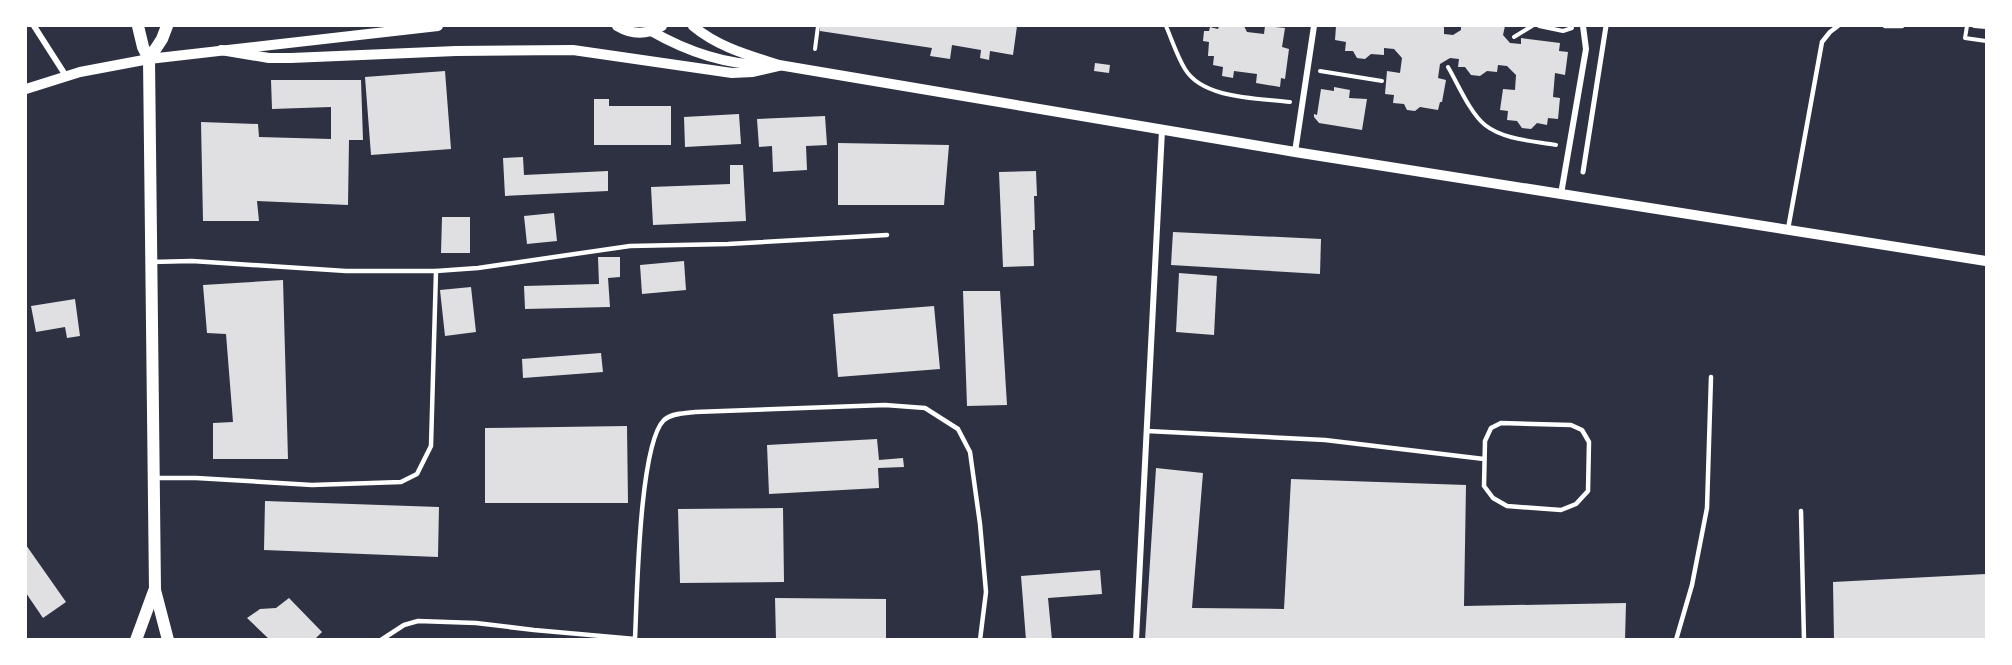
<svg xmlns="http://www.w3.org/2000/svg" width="2012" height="665" viewBox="0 0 2012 665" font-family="'Fira Sans',sans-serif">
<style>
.building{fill:#e0e0e3}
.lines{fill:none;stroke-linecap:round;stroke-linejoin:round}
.path{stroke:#fff;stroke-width:4}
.service{stroke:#fff;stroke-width:4.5}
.pedestrian{stroke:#fff;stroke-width:5}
.minor{stroke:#fff;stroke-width:6}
.tertiary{stroke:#fff;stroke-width:10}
.secondary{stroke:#fff;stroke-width:12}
</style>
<rect width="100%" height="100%" fill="#2d3142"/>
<g class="building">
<polygon points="820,26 1017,26 1013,55 990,51 989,60 980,58 981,50 952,45 950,59 930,56 932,48 820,31"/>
<polygon points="1219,26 1244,26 1247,32 1264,34 1265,26 1285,28 1282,47 1289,49 1285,79 1281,78 1280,87 1256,83 1257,74 1234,71 1233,78 1222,76 1223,67 1213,65 1214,56 1208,56 1209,42 1203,41 1204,31 1209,31 1210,27 1218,29"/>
<polygon points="1336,26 1444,26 1444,34 1453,35 1461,30 1461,26 1505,26 1503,35 1510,43 1521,44 1521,38 1560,43 1559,51 1568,52 1565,75 1555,73 1553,97 1560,98 1558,119 1548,118 1547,125 1537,123 1531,129 1522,128 1517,121 1507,120 1508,111 1500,110 1503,89 1515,90 1516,75 1507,66 1498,65 1497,72 1487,71 1480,76 1471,75 1465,67 1458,67 1459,59 1450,58 1440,64 1438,78 1446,80 1442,102 1440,102 1438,110 1420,107 1415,111 1407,110 1404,104 1393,103 1394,95 1385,94 1387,71 1400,73 1402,58 1394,49 1384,48 1384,55 1371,54 1365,59 1357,58 1353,51 1345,51 1346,42 1335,40"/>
<polygon points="1095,63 1110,65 1109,73 1094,71"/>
<polygon points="445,71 451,149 371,155 365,77"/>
<polygon points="271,80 361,80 363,140 349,140 348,205 257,201 259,221 203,221 201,122 258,124 259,137 331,139 331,107 272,109"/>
<polygon points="1334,87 1350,90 1349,98 1367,99 1362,130 1319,123 1314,117 1314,114 1317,115 1321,89 1334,91"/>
<polygon points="594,99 609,99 609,106 671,106 671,145 594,145"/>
<polygon points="739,114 741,144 685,147 684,117"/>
<polygon points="825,116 827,145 806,146 807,170 773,172 772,146 759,147 757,119"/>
<polygon points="838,143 949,145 944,205 838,205"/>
<polygon points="523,157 524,175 608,171 608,191 505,196 503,158"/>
<polygon points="730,165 743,165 746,221 653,225 651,187 730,184"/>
<polygon points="1036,171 1037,196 1034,196 1035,230 1033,230 1034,266 1003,267 999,172"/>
<polygon points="554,213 557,241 527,244 524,216"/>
<polygon points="442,217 470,217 470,253 441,253"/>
<polygon points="1173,232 1321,239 1320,274 1171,265"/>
<polygon points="598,257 620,257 620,277 608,278 610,307 525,309 524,286 599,284"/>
<polygon points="684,261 686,290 642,294 640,265"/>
<polygon points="1179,273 1217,276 1214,335 1176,332"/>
<polygon points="283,280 288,459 213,459 213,423 233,422 226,334 207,333 203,285"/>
<polygon points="471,287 476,332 445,336 440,290"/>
<polygon points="963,291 1000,291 1007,405 967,406"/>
<polygon points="75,299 80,336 67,338 65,327 36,332 31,306"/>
<polygon points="934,306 940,369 838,377 833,314"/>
<polygon points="601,353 603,372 523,378 522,359"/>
<polygon points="627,426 628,503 485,503 485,428"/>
<polygon points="877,439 879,460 903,458 904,467 878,468 879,488 769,494 767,445"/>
<polygon points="1156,468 1203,473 1192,608 1284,609 1291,479 1466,485 1464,606 1626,603 1625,640 1145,640"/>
<polygon points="265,501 439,507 438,557 264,550"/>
<polygon points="783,508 784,582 680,583 678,509"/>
<polygon points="26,545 66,602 43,618 26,593"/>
<polygon points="1100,570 1102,594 1048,598 1052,640 1026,640 1021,576"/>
<polygon points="1986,574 1986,640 1834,640 1833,582"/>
<polygon points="289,598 322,632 314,640 270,640 247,618 260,609 276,608"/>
<polygon points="775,598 886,599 886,640 776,640"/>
</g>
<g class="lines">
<g class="path">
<path d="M1166 26C1172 40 1177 56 1185 69 1203 99 1257 98 1290 102"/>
<polyline points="1539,26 1563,31 1572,28"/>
<polyline points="1967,26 1965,38 1986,41"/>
<polyline points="1974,26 1986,27"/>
<polyline points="1514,37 1532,26"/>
<polyline points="815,49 818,26"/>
<path d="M1448 67C1458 84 1470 113 1485 125 1504 140 1534 141 1556 145"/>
<polyline points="1320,71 1382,81"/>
</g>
<g class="service">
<polyline points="1885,26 1902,26"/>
<polyline points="1788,229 1822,42 1830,32 1838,26"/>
<polyline points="151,262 192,261 346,271 436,271 478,268 630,246 728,244 887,235"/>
<polygon points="1501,423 1571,425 1582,430 1589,442 1588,491 1576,504 1561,510 1507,506 1493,498 1484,486 1485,441 1491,428"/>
<polyline points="1147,431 1325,440 1484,459"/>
<polyline points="156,478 196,478 312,485 401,482 417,474 431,446 436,271"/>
<polyline points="1801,511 1804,640"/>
<path d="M381 640 404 625 418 621 476 623 534 630 635 639C637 598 639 444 664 420 672 413 686 413 695 412L885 405 925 408 958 429 970 452 980 524 986 592 980 640"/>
<polyline points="1676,640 1692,585 1707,508 1711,377"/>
</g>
<polyline class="pedestrian" points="1583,172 1606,26"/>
<g class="minor">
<polyline points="34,26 66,76"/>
<polyline points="1295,152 1314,26"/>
<polyline points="1561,194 1586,49 1583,26"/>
<polyline points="1136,640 1162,130"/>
</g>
<g class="tertiary">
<path d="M617 26C632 35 647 35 662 26"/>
<path d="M693 26C718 47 748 55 779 65L1295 152 1986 261"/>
<path d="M651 31C686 51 726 65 767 65"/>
<polyline points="221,50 269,58 291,58 456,51 573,50 732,73 753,72 779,66"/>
<polyline points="26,89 80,72 149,59 438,26"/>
</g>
<g class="secondary">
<polyline points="138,26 143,47 149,59 155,590 168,640"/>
<polyline points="149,59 162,39 167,26"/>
<polyline points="136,640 154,591"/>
</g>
</g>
<rect width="2012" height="665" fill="none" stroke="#ffffff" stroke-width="54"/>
</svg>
